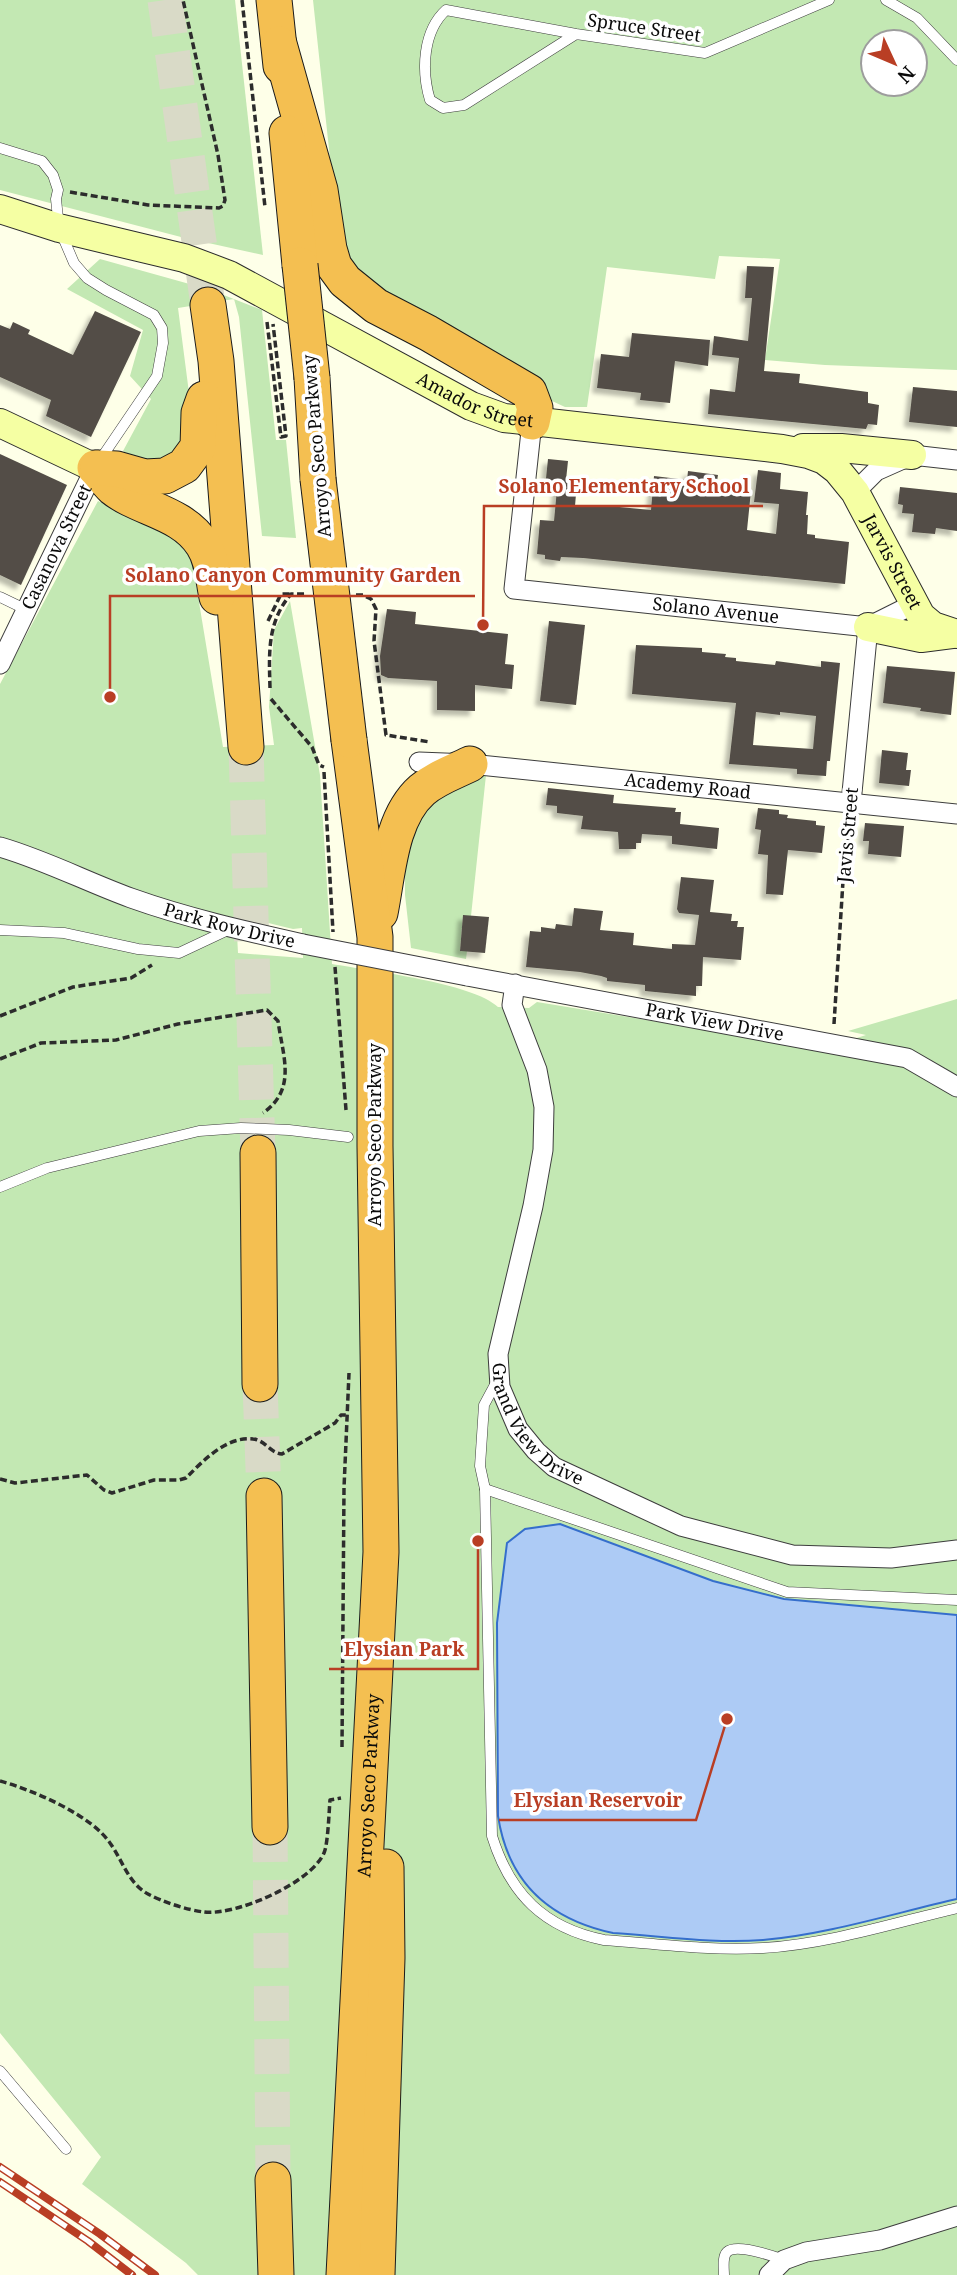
<svg xmlns="http://www.w3.org/2000/svg" width="957" height="2275" viewBox="0 0 957 2275" font-family="'Noto Serif',serif">
<style>
.green{fill:#c3e8b3;fill-rule:evenodd}
.water{fill:#adcbf5;stroke:#356ecc;stroke-width:2}
.building{fill:#534e47;fill-rule:evenodd;filter:url(#shadow)}
.lines{fill:none;stroke-linecap:round;stroke-linejoin:round}
.highway-tunnel{stroke:#d9dac7;stroke-width:35;stroke-dasharray:35 18;stroke-linecap:butt}
.lane-casing{stroke:#3d3d3d;stroke-width:11}
.street-casing{stroke:#3d3d3d;stroke-width:21}
.secondary-casing{stroke:#2c2c2c;stroke-width:30}
.highway-casing{stroke:#1b1b1b;stroke-width:37}
.path{stroke:#2c2c2c;stroke-width:3.5;stroke-dasharray:7 3.5;stroke-linecap:butt}
.lane{stroke:#fff;stroke-width:10}
.street{stroke:#fff;stroke-width:19}
.secondary{stroke:#f5ffa3;stroke-width:28}
.highway{stroke:#f4bf51;stroke-width:35}
.rail-casing{stroke:#b93e24;stroke-width:8}
.rail{stroke:#fff;stroke-width:5;stroke-dasharray:16;stroke-linecap:butt}
.street-bridge-casing{stroke:#3d3d3d;stroke-width:21;stroke-linecap:butt}
.highway-bridge-casing{stroke:#1b1b1b;stroke-width:37;stroke-linecap:butt}
.street-bridge{stroke:#fff;stroke-width:19}
.highway-bridge{stroke:#f4bf51;stroke-width:35}
.labels{text-anchor:middle;stroke-width:7;stroke-linejoin:round;paint-order:stroke}
.street-label{font-size:18px;fill:#0a0a0a;stroke:#fff}
.leader{fill:none;stroke:#b93e24;stroke-width:2.5}
.callout-dot{fill:#b93e24;stroke:#fff;stroke-width:2.5}
.callout-label{font-size:19px;text-anchor:middle;font-weight:bold;fill:#b93e24;stroke:#fff;stroke-width:7;stroke-linejoin:round;paint-order:stroke}
</style>
<defs>
<filter id="shadow"><feDropShadow dx="-5" dy="5" stdDeviation="2" flood-color="#0004"/></filter>
</defs>
<rect width="100%" height="100%" fill="#feffe8"/>
<g class="green">
<polygon points="0,0 235,0 263,255 181,237 0,190"/>
<path d="M313 0H957V370L825 365 765 360 780 259 719 256 715 279 607 267 587 407H565L552 401 381 304 348 269 335 229 329 149ZM873 42H915V84H873Z"/>
<polygon points="100,259 211,290 262,310 276,440 286,440 296,538 262,536 239,317 234,299 178,308 192,416 191,440 150,472 123,451 151,399 130,376 143,330 67,289"/>
<path d="M98 501 178 538 192 560 223 747 274 745 269 707 274 630 290 601 320 775 332 964C371 971 473 983 498 1007L529 1008 537 1002 823 1049 866 1035 848 1031 957 999V2275H198L186 2263 82 2184 101 2157 0 2033V684ZM236 915 293 929 302 928 303 958 238 953Z"/>
<polygon points="486,775 471,916 463,916 460,950 467,951 466,959 411,948 405,895 405,843 415,817 444,787"/>
</g>
<path class="water" d="M560 1524 713 1581 784 1599 957 1615V1899C895 1913 825 1935 763 1940 713 1944 662 1936 613 1933 548 1919 508 1882 498 1816L497 1623 507 1543 525 1529Z"/>
<g class="building">
<polygon points="747,266 774,267 764,371 800,374 799,383 868,392 868,403 879,405 877,425 868,424 866,429 708,414 710,389 735,392 739,358 712,355 714,336 748,341 752,298 745,298"/>
<polygon points="95,311 141,332 91,437 46,416 51,400 0,377 0,325 10,329 13,322 30,330 28,334 73,355"/>
<polygon points="632,333 710,340 708,366 675,361 670,403 640,400 641,393 597,388 601,354 629,357"/>
<polygon points="913,387 957,391 957,427 909,422"/>
<polygon points="0,454 67,485 21,585 0,575"/>
<polygon points="548,459 568,461 566,480 577,482 575,506 609,506 651,510 654,476 687,480 688,471 718,475 716,487 751,491 747,530 776,534 779,504 754,502 758,470 781,473 780,489 808,492 806,515 808,515 807,534 815,535 815,538 849,542 845,584 583,558 561,557 560,561 545,559 545,555 537,554 540,520 554,521 557,489 545,488"/>
<polygon points="900,487 957,493 957,531 936,528 935,534 912,532 914,514 902,513 903,505 898,504"/>
<polygon points="387,609 416,612 415,624 508,634 505,664 514,665 512,689 475,685 475,711 437,710 437,681 388,678 381,675 380,656"/>
<polygon points="549,621 585,625 576,705 540,701"/>
<path d="M636 645 702 648V652L726 654 725 657 736 658V661L775 665 776 661 821 667V661L840 663 830 761H827L826 776 797 774V769L729 764 736 703 632 694ZM756 712 780 715V712L816 716 813 749 753 745Z"/>
<polygon points="887,666 955,672 951,715 920,711 921,708 883,703"/>
<polygon points="882,750 908,753 906,770 911,770 909,786 879,783"/>
<polygon points="548,788 614,795 613,803 676,808 675,812 681,812 680,824 719,828 717,849 672,844 672,836 642,834 641,843 636,843 636,849 619,849 618,832 581,829 583,816 557,813 557,806 546,805"/>
<polygon points="758,808 779,810 779,814 788,815 787,818 816,821 816,825 825,826 822,853 788,850 783,895 766,894 768,855 758,854 761,830 755,829"/>
<polygon points="865,823 904,826 901,857 868,854 869,841 863,841"/>
<polygon points="681,877 714,880 710,912 732,914 731,921 738,921 737,927 744,927 741,960 703,957 702,986 696,986 696,996 645,991 645,985 607,981 607,978 601,976 580,972 526,967 530,931 541,932 541,927 555,929 556,924 572,926 574,908 603,911 600,930 634,933 633,945 672,949 672,944 695,945 699,915 679,913 677,909"/>
<polygon points="463,915 489,917 485,953 460,951"/>
</g>
<g class="lines">
<g class="highway-tunnel">
<polyline points="165,0 208,305"/>
<polyline points="246,747 258,1153"/>
<polyline points="260,1384 264,1496"/>
<polyline points="270,1827 273,2180"/>
</g>
<g class="lane-casing">
<g id="lane">
<polyline points="886,0 917,18 957,60"/>
<path d="M576 34 464 105 443 108 430 100C421 70 423 31 446 10L576 34 705 53 829 0"/>
<polyline points="0,148 42,161 53,175 58,190 56,199 59,228 74,263 87,278 106,290 154,315 162,328 163,343 157,376 100,460"/>
<polyline points="0,597 27,610"/>
<polyline points="0,930 64,933 138,949 179,953 230,929"/>
<polyline points="0,1187 47,1168 199,1131 241,1128 289,1130 348,1137"/>
<path d="M498 1379 484 1405 480 1466 485 1489 492 1836C510 1894 544 1928 604 1940 657 1944 710 1951 763 1948 828 1944 894 1923 957 1908"/>
<polyline points="485,1489 787,1592 957,1600"/>
<polyline points="0,2071 66,2149"/>
<path d="M724 2275C724 2269 722 2257 727 2252 736 2243 773 2256 784 2260"/>
</g>
</g>
<g class="street-casing">
<g id="street">
<path id="s1" d="M532 422 514 589 868 627 914 604"/>
<polyline points="855,492 876,471 912,455 957,460"/>
<path id="s2" d="M0 664 95 468"/>
<path id="s3" d="M419 762 470 764 957 814"/>
<polyline points="851,803 868,627"/>
<path id="s4" d="M0 847C45 860 87 882 131 898 187 918 245 931 303 944"/>
<path id="s5" d="M467 976 907 1058 957 1087"/>
<path id="s6" d="M515 984 512 1005 537 1070 544 1107 543 1150 533 1206 498 1354 500 1387 518 1429 536 1451 554 1467 681 1526 792 1555 891 1558 957 1550"/>
<polyline points="769,2275 784,2260 806,2252 880,2240 957,2216"/>
</g>
</g>
<g class="secondary-casing">
<g id="secondary">
<path id="s7" d="M0 209 59 228 184 258 229 275 471 406 504 418 782 449 808 454 824 460 837 470 855 492 921 616 933 626 957 634"/>
<polyline points="0,423 95,468"/>
<polyline points="803,448 841,448 912,455"/>
<polyline points="868,627 921,638 952,634"/>
</g>
</g>
<g class="highway-casing">
<g id="highway">
<polyline points="274,0 281,66"/>
<polyline points="279,44 320,190 329,249 334,266 345,281 376,306 428,333 529,392 535,408 532,422"/>
<polyline points="287,133 300,265"/>
<polyline points="208,305 216,361 246,747"/>
<polyline points="312,378 318,479"/>
<path d="M95 468C101 474 107 482 113 488 139 509 183 512 203 545 213 560 213 579 217 597"/>
<polyline points="98,468 117,469 145,477 165,476 184,466 198,447 199,413 204,399"/>
<path d="M380 913C388 874 390 818 422 790 436 778 454 772 470 764"/>
<polyline points="258,1153 260,1384"/>
<polyline points="264,1496 270,1827"/>
<polyline points="273,2180 276,2275"/>
<path id="s8" d="M344 2275 381 1552 375 1146V937L349 740"/>
<polyline points="377,2275 387,1958 386,1867"/>
</g>
</g>
<g class="path">
<polyline points="242,0 265,207"/>
<polyline points="70,192 148,205 219,208 223,206 225,200 218,155 183,0"/>
<polyline points="267,322 281,437 286,436 273,324"/>
<polyline points="356,595 363,595 371,599 376,609 374,641 386,735 430,742"/>
<polyline points="268,621 281,594 291,594"/>
<path d="M270 688C269 653 267 622 291 594H307"/>
<polyline points="271,699 312,747 319,765 324,767"/>
<polyline points="324,772 333,932"/>
<polyline points="335,967 346,1110"/>
<polyline points="0,1016 73,987 131,978 152,965"/>
<polyline points="834,1024 843,881 850,823"/>
<path d="M0 1059 41 1043 116 1040 178 1024 267 1010 278 1021C283 1057 297 1089 263 1113"/>
<path d="M0 1479 15 1483 87 1475 104 1490 112 1493 154 1480H179L186 1478C203 1461 226 1436 253 1439 265 1440 270 1453 282 1454L335 1423 341 1415H347"/>
<polyline points="342,1747 344,1488 349,1373"/>
<path d="M0 1781C33 1790 91 1815 110 1843 123 1861 128 1883 148 1894 163 1902 187 1910 204 1912 236 1916 311 1883 324 1853 328 1844 329 1812 330 1800L341 1798"/>
</g>
<use href="#lane" class="lane"/>
<use href="#street" class="street"/>
<use href="#secondary" class="secondary"/>
<use href="#highway" class="highway"/>
<g class="rail-casing">
<g id="rail">
<polyline points="0,2167 100,2234 155,2275"/>
<polyline points="0,2182 88,2241 132,2275"/>
</g>
</g>
<use href="#rail" class="rail"/>
<g class="street-bridge-casing">
<polyline id="street-bridge" points="303,944 467,976"/>
</g>
<g class="highway-bridge-casing">
<g id="highway-bridge">
<polyline points="300,265 312,378"/>
<polyline points="318,479 349,740"/>
</g>
</g>
<use href="#street-bridge" class="street-bridge"/>
<use href="#highway-bridge" class="highway-bridge"/>
</g>
<g class="labels">
<g class="street-label">
<text transform="translate(644 28) rotate(8)" y="6">Spruce Street</text>
<text dy="6" stroke="none"><textPath href="#s7" startOffset="516">Amador Street</textPath></text>
<text transform="translate(317 446) rotate(-95)" y="6">Arroyo Seco Parkway</text>
<text dy="6" stroke="none"><textPath href="#s2" startOffset="130">Casanova Street</textPath></text>
<text dy="6" stroke="none"><textPath href="#s7" startOffset="996">Jarvis Street</textPath></text>
<text dy="6" stroke="none"><textPath href="#s1" startOffset="371">Solano Avenue</textPath></text>
<text dy="6" stroke="none"><textPath href="#s3" startOffset="270">Academy Road</textPath></text>
<text transform="translate(848 835) rotate(-85)" y="6">Javis Street</text>
<text dy="6" stroke="none"><textPath href="#s4" startOffset="243">Park Row Drive</textPath></text>
<text dy="6" stroke="none"><textPath href="#s5" startOffset="252">Park View Drive</textPath></text>
<text transform="translate(375 1135) rotate(-90)" y="6">Arroyo Seco Parkway</text>
<text dy="6" stroke="none"><textPath href="#s6" startOffset="466">Grand View Drive</textPath></text>
<text dy="6" stroke="none"><textPath href="#s8" startOffset="490">Arroyo Seco Parkway</textPath></text>
</g>
</g>
<path class="leader" d="M483 625L484 506H763M110 697L110 596H475M478 1541L478 1669H329M727 1719L696 1820H499"/>
<g class="callout-dot">
<circle cx="483" cy="625" r="7"/>
<circle cx="110" cy="697" r="7"/>
<circle cx="478" cy="1541" r="7"/>
<circle cx="727" cy="1719" r="7"/>
</g>
<g class="callout-label">
<text x="624" y="493">Solano Elementary School</text>
<text x="293" y="582">Solano Canyon Community Garden</text>
<text x="404" y="1656">Elysian Park</text>
<text x="598" y="1807">Elysian Reservoir</text>
</g>
<g transform="translate(894 63) rotate(134)"><circle r="33" fill="#ffffff" stroke="#9d9d9d" stroke-width="2"/>
<path d="M0-5L12 26L0 18L-12 26Z" fill="#b93e24"/>
<text y="-10" font-size="19" font-weight="bold" text-anchor="middle" fill="#0a0a0a">N</text>
</g>
</svg>
